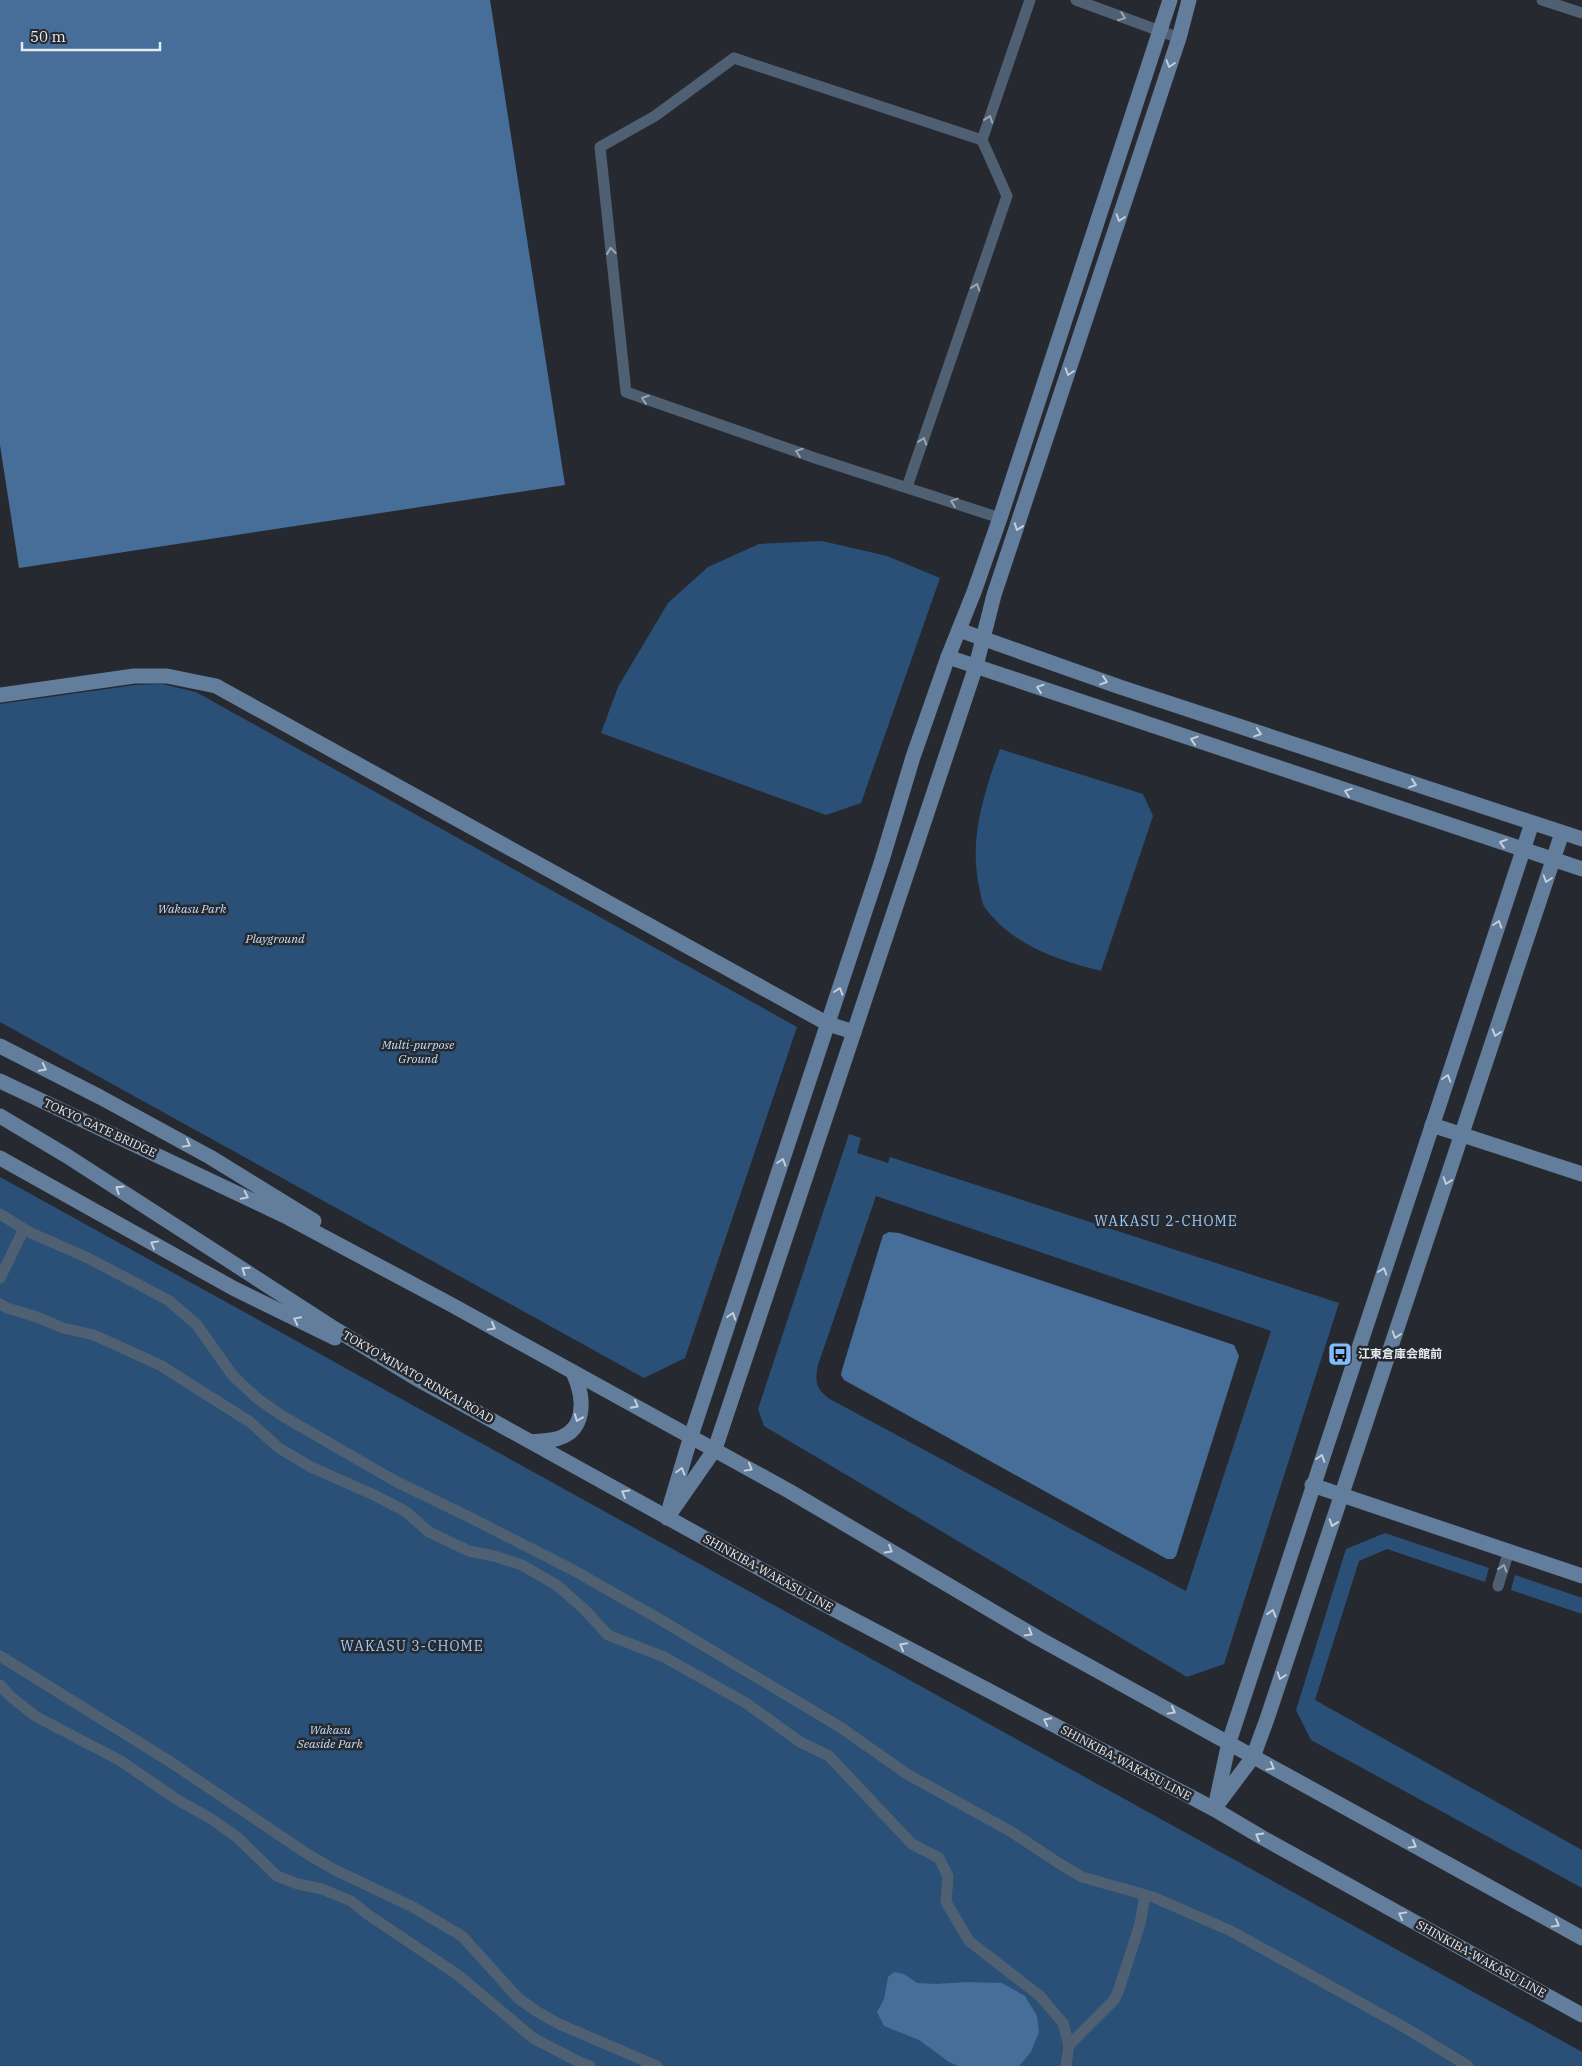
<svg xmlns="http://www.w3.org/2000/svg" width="1582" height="2066" viewBox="0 0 1582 2066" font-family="'IBM Plex Serif','Noto Sans JP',serif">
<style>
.green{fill:#2a5077;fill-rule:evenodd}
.water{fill:#466e98}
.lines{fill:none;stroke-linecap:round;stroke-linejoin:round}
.lane{stroke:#4f6073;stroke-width:11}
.secondary{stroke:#637e9c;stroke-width:15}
.oneway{stroke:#9ba6b0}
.oneway2{stroke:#c6d0da}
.labels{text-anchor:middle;stroke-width:5;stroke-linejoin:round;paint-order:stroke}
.park-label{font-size:12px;font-style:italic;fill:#c8dffa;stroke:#262a30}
.street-label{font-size:12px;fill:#e7ebee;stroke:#262a30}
.poi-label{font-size:12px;font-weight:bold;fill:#e7ebee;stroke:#262a30;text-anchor:start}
.neighbourhood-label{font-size:14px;letter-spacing:1px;fill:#9ec8f7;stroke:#262a30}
</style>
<rect width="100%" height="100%" fill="#262a30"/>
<g class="green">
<polygon points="822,541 887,556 940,578 861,803 826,815 601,733 618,687 668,603 708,567 759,544"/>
<polygon points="162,684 196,692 797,1027 685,1358 644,1378 0,1022 0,704 135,685"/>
<path d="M1000 749 1143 794 1153 816 1101 971C1058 960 1014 946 986 909 982 904 981 897 980 891 968 842 983 795 1000 749Z"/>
<path d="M849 1134 861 1138 857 1153 888 1163 890 1157 1339 1303 1224 1664 1187 1677 764 1426 758 1409ZM876 1196 1271 1331 1186 1591 828 1398C815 1387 815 1382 818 1365Z"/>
<polygon points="0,1177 1582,2052 1582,2066 0,2066"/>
<polygon points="1385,1533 1489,1568 1485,1582 1387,1549 1359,1561 1315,1700 1582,1850 1582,1888 1311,1740 1296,1710 1346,1549"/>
<polygon points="1515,1575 1582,1598 1582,1614 1511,1590"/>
</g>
<g class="water">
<polygon points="0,0 490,0 565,485 19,568 0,445"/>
<polygon points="889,1232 899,1233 1234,1345 1239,1356 1176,1556 1173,1559 1167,1559 844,1380 841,1375 842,1370 883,1235"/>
<polygon points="894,1972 904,1974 917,1983 936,1984 967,1982 1002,1983 1025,1996 1037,2016 1039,2032 1031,2052 1019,2066 958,2066 949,2062 919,2040 884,2026 877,2012 884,1999 888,1977"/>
</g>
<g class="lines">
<g class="lane">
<polyline points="1076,0 1179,38"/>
<polyline points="1542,0 1582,13"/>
<polyline points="982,140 734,58 655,116 600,147 626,392 815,458 1000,518"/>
<polyline points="907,487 1007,196 982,140 1030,0"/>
<polyline points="0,1214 29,1232 88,1258 168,1300 197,1325 233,1376 258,1399 281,1415 343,1451 395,1481 469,1517 573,1570 661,1620 840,1727 907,1774 1010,1831 1060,1864 1082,1877 1153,1897 1231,1931 1404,2027 1468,2066"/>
<polyline points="0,1278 24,1229"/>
<polyline points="0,1304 7,1308 37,1317 63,1328 94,1335 160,1365 250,1422 279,1448 311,1467 374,1495 405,1511 429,1532 469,1551 494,1556 522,1565 558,1586 585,1610 608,1635 664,1657 746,1703 800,1742 829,1756 912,1844 939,1858 948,1876 946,1902 969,1941 1040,1996 1063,2023 1069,2045"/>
<polyline points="1498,1586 1509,1551"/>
<polyline points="0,1656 169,1761 309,1855 335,1870 413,1907 462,1936 518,1998 536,2011 559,2024 657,2066"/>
<polyline points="0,1685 10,1696 35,1716 121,1761 176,1799 213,1820 238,1838 277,1876 298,1884 322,1889 351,1901 367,1914 458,1975 533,2038 579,2062 590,2066"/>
<polyline points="1066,2066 1069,2045 1114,2000 1118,1992 1140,1924 1145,1895"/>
</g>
<g class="secondary">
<polyline points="959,630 1120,687 1582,839"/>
<polyline points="948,657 1582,869"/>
<polyline points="0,695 134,676 167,676 216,686 828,1024 854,1032"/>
<polyline points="0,1046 100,1097 210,1157 314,1221"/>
<polyline points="0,1081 285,1216 450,1304 789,1491 1038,1638 1582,1938"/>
<polyline points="0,1116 67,1156 335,1329 419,1380 820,1602 1214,1809 1263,1838 1582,2015"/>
<polyline points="1432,1125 1582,1174"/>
<polyline points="0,1158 233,1288 335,1338"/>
<path d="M532 1442C538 1441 545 1441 551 1440 588 1434 585 1398 573 1372"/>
<polyline points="1312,1485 1582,1576"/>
<polyline points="670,1506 691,1436 882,860 913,757 948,657 974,592 1000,518 1170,0"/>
<polyline points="667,1518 715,1449 976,666 994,595 1179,38 1189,0"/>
<polyline points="1216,1803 1229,1742 1532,823"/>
<polyline points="1214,1809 1253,1757 1267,1719 1562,833"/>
</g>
</g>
<defs><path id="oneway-chevron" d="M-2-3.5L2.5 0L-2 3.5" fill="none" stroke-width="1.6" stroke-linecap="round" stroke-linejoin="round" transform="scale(1.25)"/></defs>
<g class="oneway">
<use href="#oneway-chevron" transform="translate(1122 17) rotate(21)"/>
<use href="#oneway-chevron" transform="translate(989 119) rotate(-71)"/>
<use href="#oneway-chevron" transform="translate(611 251) rotate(-96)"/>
<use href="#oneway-chevron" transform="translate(976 287) rotate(-71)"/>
<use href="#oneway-chevron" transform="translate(645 399) rotate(-161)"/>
<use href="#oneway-chevron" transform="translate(923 441) rotate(-71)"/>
<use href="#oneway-chevron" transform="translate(799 452) rotate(-161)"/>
<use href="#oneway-chevron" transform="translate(954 502) rotate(-161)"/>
<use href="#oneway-chevron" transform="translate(1503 1568) rotate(-73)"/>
</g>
<g class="oneway2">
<use href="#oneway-chevron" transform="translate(1170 64) rotate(108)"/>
<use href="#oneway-chevron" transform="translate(1120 218) rotate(108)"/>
<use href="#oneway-chevron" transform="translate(1069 372) rotate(108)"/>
<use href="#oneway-chevron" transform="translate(1018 527) rotate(109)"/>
<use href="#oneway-chevron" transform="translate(1104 681) rotate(19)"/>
<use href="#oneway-chevron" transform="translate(1040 688) rotate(-161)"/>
<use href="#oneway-chevron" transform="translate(1258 733) rotate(18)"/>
<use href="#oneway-chevron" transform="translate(1194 740) rotate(-162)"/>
<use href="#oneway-chevron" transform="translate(1413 784) rotate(18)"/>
<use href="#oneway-chevron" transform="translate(1348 792) rotate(-161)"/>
<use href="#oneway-chevron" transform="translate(1503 843) rotate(-162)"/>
<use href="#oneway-chevron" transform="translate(1547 879) rotate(108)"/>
<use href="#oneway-chevron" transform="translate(1498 924) rotate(-72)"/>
<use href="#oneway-chevron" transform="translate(839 991) rotate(-72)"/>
<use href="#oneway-chevron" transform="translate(1496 1033) rotate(108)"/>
<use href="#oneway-chevron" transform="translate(43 1068) rotate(27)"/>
<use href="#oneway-chevron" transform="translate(1447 1078) rotate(-72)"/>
<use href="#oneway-chevron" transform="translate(187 1144) rotate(29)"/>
<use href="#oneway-chevron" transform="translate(782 1162) rotate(-72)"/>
<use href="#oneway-chevron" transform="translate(1447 1181) rotate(108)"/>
<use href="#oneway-chevron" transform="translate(119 1189) rotate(-148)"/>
<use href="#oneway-chevron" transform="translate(245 1196) rotate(26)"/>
<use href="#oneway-chevron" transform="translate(154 1244) rotate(-151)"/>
<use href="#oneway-chevron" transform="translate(245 1270) rotate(-146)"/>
<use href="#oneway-chevron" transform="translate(1383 1271) rotate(-72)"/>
<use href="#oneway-chevron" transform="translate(732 1316) rotate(-72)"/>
<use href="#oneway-chevron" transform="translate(297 1320) rotate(-154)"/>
<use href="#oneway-chevron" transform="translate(492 1327) rotate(29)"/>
<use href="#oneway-chevron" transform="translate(1396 1335) rotate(108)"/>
<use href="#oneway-chevron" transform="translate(635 1405) rotate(28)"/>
<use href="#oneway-chevron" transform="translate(578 1418) rotate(112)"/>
<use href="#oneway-chevron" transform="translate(1321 1458) rotate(-72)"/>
<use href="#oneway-chevron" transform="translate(749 1468) rotate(29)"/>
<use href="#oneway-chevron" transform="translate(681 1471) rotate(-74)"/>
<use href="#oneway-chevron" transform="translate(625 1493) rotate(-150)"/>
<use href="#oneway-chevron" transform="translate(1333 1523) rotate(109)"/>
<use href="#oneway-chevron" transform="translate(889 1550) rotate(31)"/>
<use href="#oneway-chevron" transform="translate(1272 1613) rotate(-73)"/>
<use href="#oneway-chevron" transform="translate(1029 1633) rotate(31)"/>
<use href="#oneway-chevron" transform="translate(903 1646) rotate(-152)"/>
<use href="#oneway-chevron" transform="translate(1281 1676) rotate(108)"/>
<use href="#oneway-chevron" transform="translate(1172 1711) rotate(29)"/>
<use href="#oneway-chevron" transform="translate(1047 1721) rotate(-153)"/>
<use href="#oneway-chevron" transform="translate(1271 1767) rotate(29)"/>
<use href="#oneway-chevron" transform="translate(1259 1836) rotate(-150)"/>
<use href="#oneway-chevron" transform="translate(1413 1845) rotate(29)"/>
<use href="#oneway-chevron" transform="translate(1402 1915) rotate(-151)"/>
<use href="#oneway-chevron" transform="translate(1556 1924) rotate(29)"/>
</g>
<defs>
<g id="bus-square" transform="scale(1.25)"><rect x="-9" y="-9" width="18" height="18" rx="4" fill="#83bcfb" stroke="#262a30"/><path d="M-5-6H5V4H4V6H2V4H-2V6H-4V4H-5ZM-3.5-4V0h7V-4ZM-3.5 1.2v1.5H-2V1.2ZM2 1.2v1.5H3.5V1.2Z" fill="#111"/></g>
</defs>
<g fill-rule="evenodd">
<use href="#bus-square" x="1340" y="1354"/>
</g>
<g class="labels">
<g class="park-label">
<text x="192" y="913">Wakasu Park</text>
<text x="275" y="943">Playground</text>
<text x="418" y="1049">Multi-purpose<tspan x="418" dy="14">Ground</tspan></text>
<text x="330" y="1734">Wakasu<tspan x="330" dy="14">Seaside Park</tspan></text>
</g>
<g class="street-label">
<text transform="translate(100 1128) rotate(25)" y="4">TOKYO GATE BRIDGE</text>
<text transform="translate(418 1377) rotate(30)" y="4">TOKYO MINATO RINKAI ROAD</text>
<text transform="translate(768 1573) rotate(29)" y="4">SHINKIBA-WAKASU LINE</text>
<text transform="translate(1126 1763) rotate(28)" y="4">SHINKIBA-WAKASU LINE</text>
<text transform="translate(1481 1959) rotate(29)" y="4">SHINKIBA-WAKASU LINE</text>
</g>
<g class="poi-label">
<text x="1358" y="1358">江東倉庫会館前</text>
</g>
<g class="neighbourhood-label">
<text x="1166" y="1226">WAKASU 2-CHOME</text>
<text x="412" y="1651">WAKASU 3-CHOME</text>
</g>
</g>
<path d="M22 42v8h138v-8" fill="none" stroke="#e7ebee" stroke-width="2.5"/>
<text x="30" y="42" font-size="15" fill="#e7ebee" stroke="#262a30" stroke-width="4" paint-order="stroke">50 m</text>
</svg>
